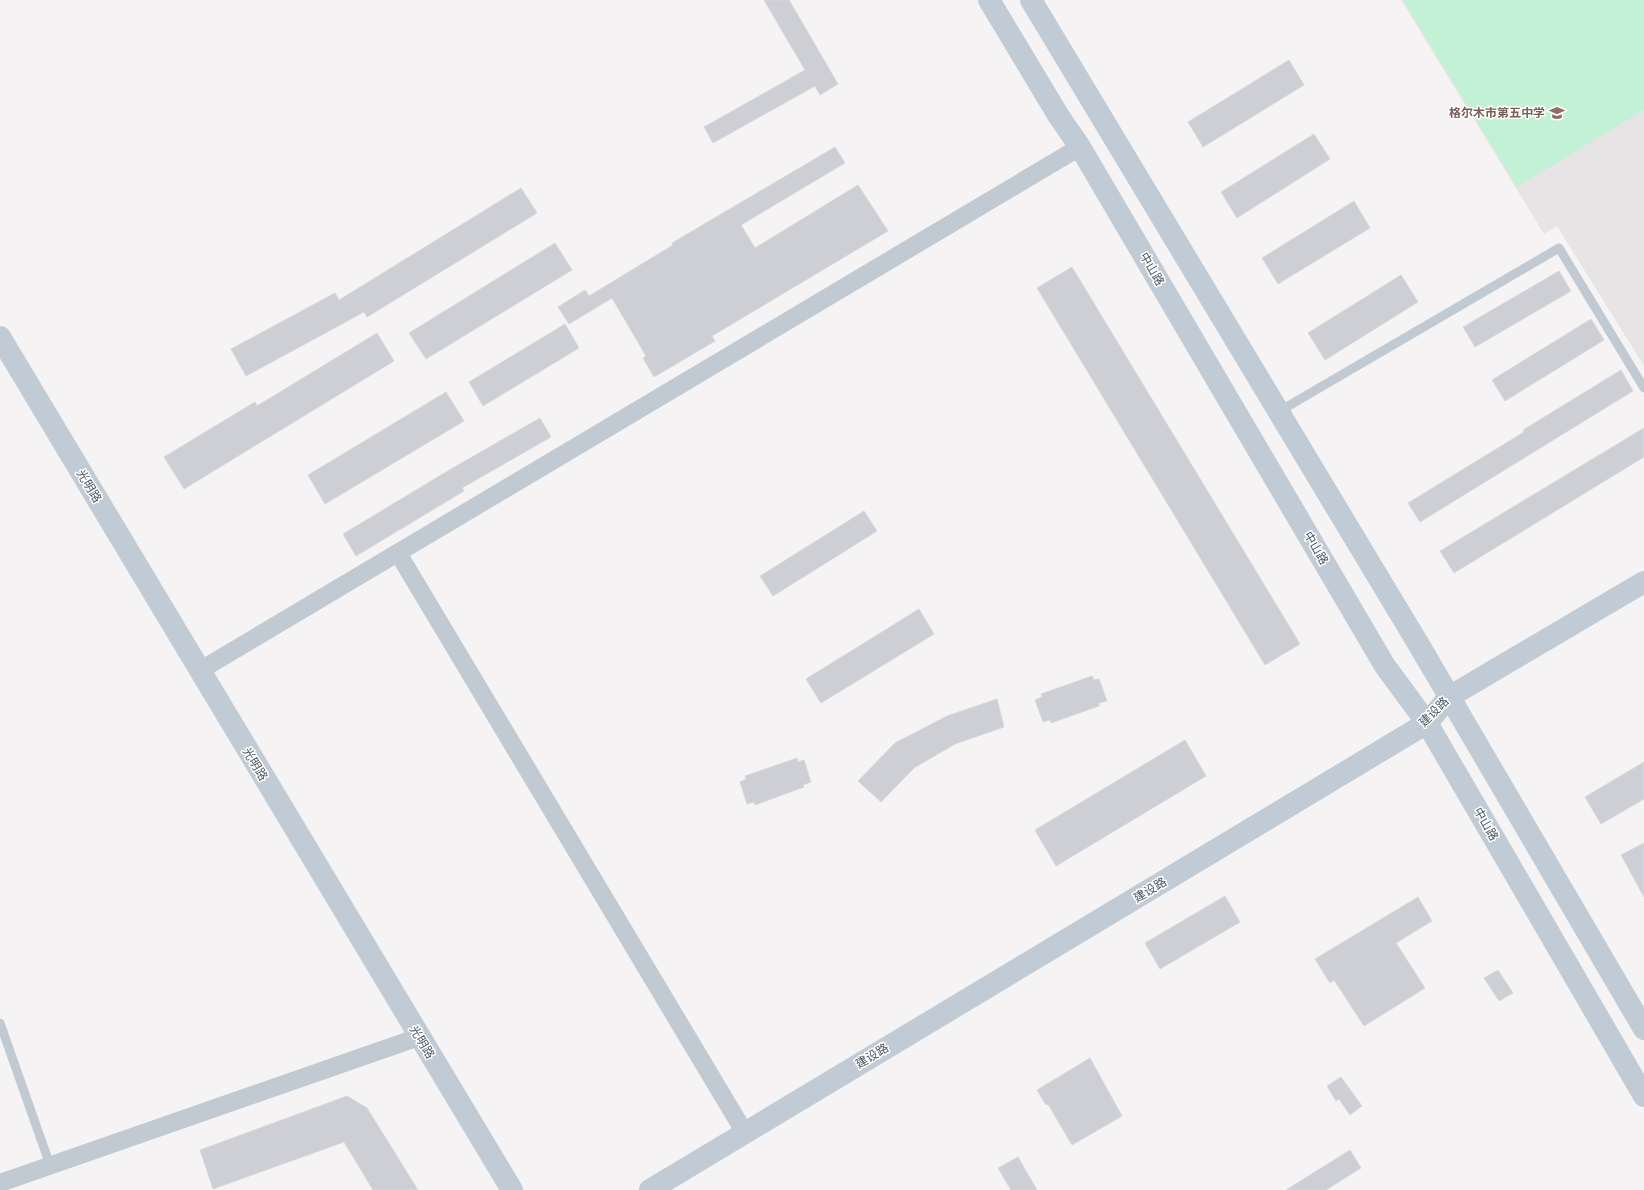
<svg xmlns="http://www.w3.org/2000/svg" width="1644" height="1190" viewBox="0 0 1644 1190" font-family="Manrope,'Noto Sans SC',sans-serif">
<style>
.education{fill:#e6e4e5}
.green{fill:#c3f1d5}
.building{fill:#cdcfd5;stroke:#d7d9de}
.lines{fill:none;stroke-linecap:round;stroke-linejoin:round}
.lane{stroke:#c1cad2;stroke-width:9}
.street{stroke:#c1cad2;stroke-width:18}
.secondary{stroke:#c1cbd6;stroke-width:22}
.labels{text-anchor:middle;stroke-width:3;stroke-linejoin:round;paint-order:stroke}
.education-label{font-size:12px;font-weight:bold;fill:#785e54;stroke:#fff;text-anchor:end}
.street-label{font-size:12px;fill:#4a5661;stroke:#fff}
</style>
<rect width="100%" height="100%" fill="#f5f3f3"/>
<polygon class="education" points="1401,0 1644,0 1644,366 1557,226 1544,234"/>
<polygon class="green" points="1403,0 1644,0 1644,110 1517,187"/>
<g class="building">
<polygon points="764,0 789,0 838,84 820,95 815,86 713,143 704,127 805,70"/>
<polygon points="1289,60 1304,85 1203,147 1188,122"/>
<polygon points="1314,134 1330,159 1237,218 1221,192"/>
<polygon points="835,147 845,163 741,225 755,248 858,185 888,231 712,336 715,341 654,377 643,358 646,356 612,298 569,324 558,307 585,290 589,296 673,245 672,243"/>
<polygon points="521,188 537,213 367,317 364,312 246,376 231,349 335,293 339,300"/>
<polygon points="1354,201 1370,228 1278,284 1262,258"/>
<polygon points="555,243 572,270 426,359 409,333"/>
<polygon points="1072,267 1300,644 1265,665 1037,288"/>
<polygon points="1559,271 1571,291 1475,347 1463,327"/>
<polygon points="1401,275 1418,302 1325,360 1308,333"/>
<polygon points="1591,319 1604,340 1505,401 1492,380"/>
<polygon points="565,324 579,348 483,406 469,382"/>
<polygon points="377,333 394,361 184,489 164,457 255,402 257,406"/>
<polygon points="1621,370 1633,391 1420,522 1408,503 1524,432 1523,430"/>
<polygon points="446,392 464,421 325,504 308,475"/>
<polygon points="540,418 551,437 462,488 464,491 356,556 343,534 451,469"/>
<polygon points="1644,428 1644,457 1454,573 1440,551"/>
<polygon points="864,511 877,531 773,596 760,576"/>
<polygon points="919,609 934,634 821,703 806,679"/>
<polygon points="1092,676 1094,680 1099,679 1107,701 1099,703 1099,706 1051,723 1050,720 1043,722 1035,700 1042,697 1041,694"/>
<polygon points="997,699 1004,727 955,744 914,768 881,802 858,781 895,743 947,716"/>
<polygon points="1185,740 1206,776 1056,866 1035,830"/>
<polygon points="797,758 798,762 804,760 811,782 803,785 804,787 755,805 754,802 747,804 740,782 746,779 745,776"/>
<polygon points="1644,762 1644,799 1601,824 1585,797"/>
<polygon points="1644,843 1644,897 1621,855"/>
<polygon points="1225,896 1240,922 1160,969 1145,943"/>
<polygon points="1418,897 1432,921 1396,943 1425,988 1364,1026 1334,980 1330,983 1315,959"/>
<polygon points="1498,970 1513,993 1499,1001 1484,978"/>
<polygon points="1090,1058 1122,1116 1072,1145 1048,1104 1046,1105 1037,1090"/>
<polygon points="1341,1077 1362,1106 1350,1115 1339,1099 1336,1101 1327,1086"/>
<polygon points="347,1096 367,1108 418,1190 373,1190 344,1142 213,1189 200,1150"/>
<polygon points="1350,1150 1361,1168 1326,1190 1286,1190"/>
<polygon points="1018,1157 1037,1190 1011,1190 998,1168"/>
</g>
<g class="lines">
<g class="lane">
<polyline points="1278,412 1559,248 1644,388"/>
<polyline points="0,1023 50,1165"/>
</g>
<g class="street">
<polyline points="398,553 745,1133"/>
<polyline points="199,671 1080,147"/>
<polyline points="0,1183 419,1037"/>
</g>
<g class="secondary">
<polyline points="989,0 1058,115 1080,147 1385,666 1427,723 1644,1096"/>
<polyline points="1031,0 1419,645 1644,1029"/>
<polyline points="0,337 512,1190"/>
<polyline points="650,1190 1427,723 1449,697 1644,582"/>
</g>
</g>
<defs>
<g id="school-bare" transform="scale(1.2)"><path d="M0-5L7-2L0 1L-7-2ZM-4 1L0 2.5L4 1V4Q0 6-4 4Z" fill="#8d6e63" stroke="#fff" stroke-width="2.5" paint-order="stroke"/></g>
</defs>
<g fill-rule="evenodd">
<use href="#school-bare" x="1557" y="113"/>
</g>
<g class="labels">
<g class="education-label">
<text x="1545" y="117">格尔木市第五中学</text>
</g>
<g class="street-label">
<text transform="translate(1152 269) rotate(60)" y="4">中山路</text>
<text transform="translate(89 486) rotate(59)" y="4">光明路</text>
<text transform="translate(1316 548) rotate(60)" y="4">中山路</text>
<text transform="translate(1434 712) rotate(-45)" y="4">建设路</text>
<text transform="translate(255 764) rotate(59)" y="4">光明路</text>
<text transform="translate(1486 824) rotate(60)" y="4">中山路</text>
<text transform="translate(1150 890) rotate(-31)" y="4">建设路</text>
<text transform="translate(422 1042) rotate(59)" y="4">光明路</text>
<text transform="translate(872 1056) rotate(-31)" y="4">建设路</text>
</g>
</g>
</svg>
